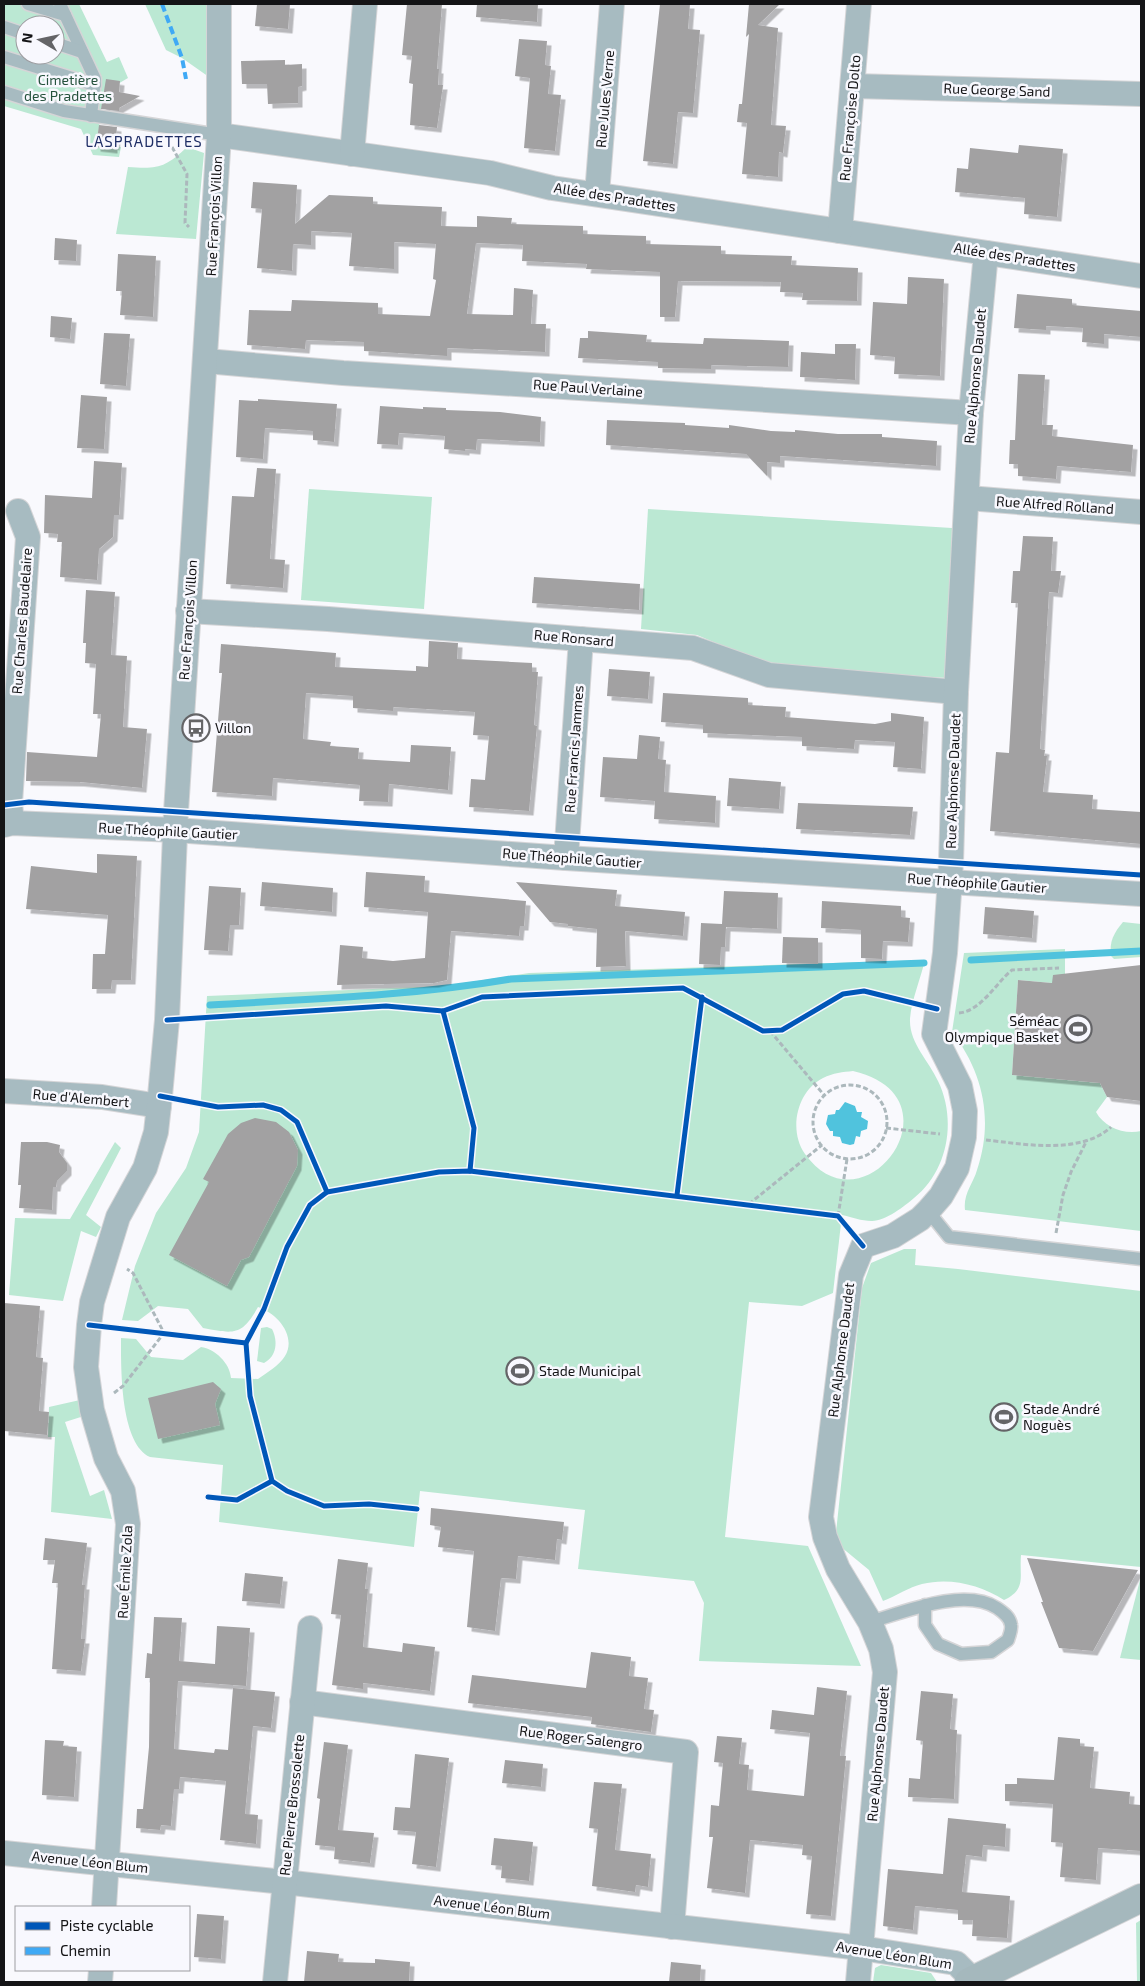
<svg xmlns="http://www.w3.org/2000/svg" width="1145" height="1986" viewBox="0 0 1145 1986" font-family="'Exo 2',sans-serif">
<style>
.green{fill:#bbe8d3;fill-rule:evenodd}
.water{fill:#50c3dd}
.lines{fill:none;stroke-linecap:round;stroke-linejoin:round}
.stream{stroke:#50c3dd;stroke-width:7}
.building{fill:#a2a1a2;filter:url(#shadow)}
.lane-casing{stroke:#d5d5d7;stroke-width:15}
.street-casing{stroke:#d5d5d7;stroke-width:26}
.secondary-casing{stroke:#d5d5d7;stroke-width:30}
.path{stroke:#acb8bc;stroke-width:3;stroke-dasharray:5 2.5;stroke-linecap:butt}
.lane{stroke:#a7bbc1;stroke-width:12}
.street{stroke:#a7bbc1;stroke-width:24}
.secondary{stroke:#a5b8bd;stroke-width:28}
.quiet{stroke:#3fa9f5;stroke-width:4;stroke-dasharray:8 4;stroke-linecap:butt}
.cycleway-casing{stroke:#f8f8fe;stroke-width:8}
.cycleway{stroke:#0057b8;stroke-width:5}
.labels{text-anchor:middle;stroke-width:5;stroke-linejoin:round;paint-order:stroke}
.park-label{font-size:14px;fill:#25523d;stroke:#f8f8fe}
.street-label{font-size:14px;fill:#141416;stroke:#f8f8fe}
.poi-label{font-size:14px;fill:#141416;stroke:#f8f8fe;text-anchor:start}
.neighbourhood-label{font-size:15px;letter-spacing:1px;fill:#1e2d65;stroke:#f8f8fe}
</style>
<defs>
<filter id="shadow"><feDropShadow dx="4.5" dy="4.5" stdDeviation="0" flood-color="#0004"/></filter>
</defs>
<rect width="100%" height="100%" fill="#f9f9fd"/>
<g class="green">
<path d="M4 4H79L107 62 119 57 128 78 116 85 113 91 104 90 97 142 121 147 119 157 93 155 81 129 4 106ZM25 25H55V55H25Z"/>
<polygon points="145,4 207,4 209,77 182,58 166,50"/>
<path d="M187 147 204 153 196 239 116 234 128 167C158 169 165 168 187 147Z"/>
<polygon points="309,489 432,497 424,609 301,600"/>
<polygon points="648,509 952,528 948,678 772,667 697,635 641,629"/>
<path d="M1123 922 1141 924V957L1114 959 1111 956C1109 941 1114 933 1123 922Z"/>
<path d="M1065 949V974L1052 983 1018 980 1012 1075 1100 1083 1107 1097 1096 1112C1104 1127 1124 1135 1141 1131V1231L965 1210C963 1194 973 1184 977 1170 994 1120 983 1072 952 1032L964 953Z"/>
<path d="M925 960C921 977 911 1002 910 1019 909 1043 929 1061 938 1081 957 1120 948 1171 914 1198 905 1206 884 1222 871 1221 862 1221 851 1217 842 1215L833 1293 802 1306 749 1302 725 1537 808 1546 861 1666 699 1661 704 1603 694 1581 578 1569 585 1510 420 1491 414 1547 219 1522 223 1465 150 1457C120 1443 121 1368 121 1338L136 1339 151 1357 183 1360 201 1347C215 1349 230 1363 231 1378L258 1379C266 1373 280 1365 285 1356 297 1336 277 1313 258 1307 242 1336 234 1334 203 1328L188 1309 158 1306 138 1321 122 1320 135 1266 156 1213 186 1168 199 1132 207 996 444 986 529 973ZM853 1071C965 1097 864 1236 805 1154 788 1130 797 1091 823 1078 833 1073 843 1072 853 1071Z"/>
<polygon points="115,1142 121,1148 86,1215 101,1227 96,1237 81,1231 63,1301 9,1295 15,1218 70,1219"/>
<path d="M904 1249H916L915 1265 958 1269 1141 1291V1567L1021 1555C1019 1577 1027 1589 1004 1600 981 1585 950 1577 922 1584 909 1587 896 1596 883 1601L869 1570 835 1542 862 1288 871 1263Z"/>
<path d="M267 1327 272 1329C278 1341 277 1356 264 1363L257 1361 261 1328Z"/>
<polygon points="80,1400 84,1416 65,1422 90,1496 104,1490 112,1519 51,1512 55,1437 48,1437 49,1407"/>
<polygon points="1141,1576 1141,1660 1120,1658"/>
<polygon points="1141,1920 1141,1982 1137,1982 1136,1923"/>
<polygon points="881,1965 931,1973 937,1982 873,1982 875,1968"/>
</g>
<polygon class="water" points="845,1102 855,1106 857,1112 862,1112 861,1117 868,1121 867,1129 861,1131 860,1137 856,1136 854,1144 850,1145 842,1143 840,1137 833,1136 833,1131 830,1131 826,1124 828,1115 835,1114 836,1110 839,1110"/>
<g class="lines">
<g class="stream">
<polyline points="971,960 1141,951"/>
<path d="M210 1005C311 999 411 996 511 979L924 963"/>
</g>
</g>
<g class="building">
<polygon points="257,4 290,4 288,29 255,26"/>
<polygon points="407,4 442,4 437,69 439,69 438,85 443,85 437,128 410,125 413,84 409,83 412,56 402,55"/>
<polygon points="477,4 538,4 537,22 476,17"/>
<polygon points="660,4 690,4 688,29 700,30 693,113 678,112 673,164 643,161"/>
<polygon points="749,4 780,4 758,25 778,28 771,125 786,126 783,153 779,152 778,177 742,174 747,123 737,122 739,104 742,104 749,34 746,37"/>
<polygon points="519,39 547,41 545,65 551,66 548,94 561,95 555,151 524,148 530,78 515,76"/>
<polygon points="285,60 285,65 302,64 302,86 298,87 298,103 268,104 267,84 242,84 241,61"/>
<polygon points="106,79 120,81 119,92 140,96 119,108 119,111 101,109"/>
<polygon points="99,125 117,127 115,146 113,145 113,149 96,147"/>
<polygon points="1019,145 1063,149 1057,217 1024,214 1025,198 955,192 957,168 968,169 970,148 1018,153"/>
<polygon points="253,182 297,185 295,224 329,195 373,197 373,204 442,207 441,226 477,227 477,216 512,218 511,224 583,226 583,234 646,236 646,244 721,246 721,254 792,256 791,265 858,268 857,301 802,300 803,293 780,292 781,282 678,281 675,317 660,317 660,272 586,269 587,264 522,261 523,245 476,243 467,314 513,315 514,288 533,290 531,324 546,324 545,352 447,348 447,356 364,351 364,342 306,340 305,349 247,345 249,310 291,311 292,300 378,303 378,314 430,316 436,280 433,279 436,244 394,242 394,269 349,266 352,233 311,231 311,245 293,244 292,271 257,268 262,209 251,208"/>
<polygon points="55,238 77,240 76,261 54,260"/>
<polygon points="118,254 156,256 153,317 120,315 122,291 116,291"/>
<polygon points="908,277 944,279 940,376 894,374 895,357 870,355 873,302 907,304"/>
<polygon points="1017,294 1072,299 1072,305 1141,311 1141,337 1104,334 1104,344 1082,342 1083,328 1046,326 1046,330 1014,328"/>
<polygon points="51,316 72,318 70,339 50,337"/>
<polygon points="588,331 647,335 646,342 703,344 704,338 789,341 788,367 711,365 711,369 658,368 658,362 578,358 580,338 588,338"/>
<polygon points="104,333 130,334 126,386 100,384"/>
<polygon points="835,344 856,344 855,380 800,377 801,352 835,354"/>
<polygon points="1018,374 1045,375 1042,425 1053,425 1052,436 1133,445 1131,472 1057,466 1056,479 1018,476 1018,464 1009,464 1010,440 1015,440"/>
<polygon points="81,395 107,397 104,449 77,448"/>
<polygon points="258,399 337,404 334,442 313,440 313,431 265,428 263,459 236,457 239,400 258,401"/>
<polygon points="380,406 423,409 423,407 446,408 446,410 500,412 541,417 540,442 477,439 476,450 465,449 465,451 444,449 445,436 399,433 398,445 377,444"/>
<polygon points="607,420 685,423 685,425 729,428 729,425 771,431 795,432 795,430 838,434 882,434 882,437 937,441 936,466 780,456 780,463 767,462 767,476 746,454 606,445"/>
<polygon points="94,461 122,463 119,515 114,515 113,537 99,549 97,580 60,577 62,542 57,542 58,534 44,533 45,495 92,498"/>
<polygon points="257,468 276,469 270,559 285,560 283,588 226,584 232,496 254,497"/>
<polygon points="1023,536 1053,537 1051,571 1061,571 1058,593 1049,592 1040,749 1045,750 1044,756 1047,756 1043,792 1093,795 1092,809 1141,812 1141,844 990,831 996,752 1009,753 1018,603 1011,603 1013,571 1020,571"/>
<polygon points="534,577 640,584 639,610 532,603"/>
<polygon points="86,590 115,592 111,655 127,656 123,727 147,729 142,788 80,782 26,781 27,752 97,757 101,714 93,714 96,664 85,663 86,643 83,643"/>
<polygon points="429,641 458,643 457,659 532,663 532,672 538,672 534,725 537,726 529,811 469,807 471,779 485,780 489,736 473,735 475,712 393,707 393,711 353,708 353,696 306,693 303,739 331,742 330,746 359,748 358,759 410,762 411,745 451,747 448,790 389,784 388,802 359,801 360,785 273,778 272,796 212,792 222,673 219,673 221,644 336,653 335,667 416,671 416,666 428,667"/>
<polygon points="609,669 650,672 648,699 607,696"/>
<polygon points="663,693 748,698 748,705 786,707 785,717 875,724 891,721 891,713 924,717 921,769 893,767 895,742 855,740 854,749 802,746 802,737 703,733 703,725 661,722"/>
<polygon points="639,735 660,737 658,759 666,760 664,792 716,796 715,823 654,819 655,801 600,797 603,757 637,759"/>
<polygon points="729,778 781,782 779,809 727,806"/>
<polygon points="798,803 913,807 910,835 796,829"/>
<polygon points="97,854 137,856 131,980 112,980 111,989 92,989 93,954 105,954 108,915 26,909 31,866 97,873"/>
<polygon points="366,872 425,876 424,892 526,901 524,926 520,926 519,936 451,931 447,980 434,983 337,985 340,945 363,947 362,958 393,961 425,958 428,912 364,907"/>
<polygon points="262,882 333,888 332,912 260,906"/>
<polygon points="516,882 617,890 615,906 685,912 683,936 625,931 626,966 596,967 597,929 568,926 568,924 550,922"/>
<polygon points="209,886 241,888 239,925 230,925 228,951 204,950"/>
<polygon points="724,891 778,893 777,929 726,927 725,947 721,947 720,965 699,964 701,923 722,924"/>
<polygon points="822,901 901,906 901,917 910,918 908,942 883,941 882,959 861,958 861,930 821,928"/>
<polygon points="985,907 1034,911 1032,938 983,934"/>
<polygon points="783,937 818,938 818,964 782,963"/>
<polygon points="1141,965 1141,1101 1107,1097 1100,1083 1012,1075 1018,980 1052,983 1053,975"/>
<polygon points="255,1118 276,1122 289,1132 298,1150 297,1166 249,1257 241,1260 227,1286 169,1255 209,1182 203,1179 228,1134 241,1123"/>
<polygon points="21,1142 47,1142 60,1145 59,1152 67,1163 67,1171 57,1181 56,1187 53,1187 52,1210 19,1208 21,1185 18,1185"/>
<polygon points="4,1303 40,1306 36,1357 43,1358 39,1411 49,1412 47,1435 4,1431"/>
<polygon points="213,1382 221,1389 215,1404 220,1425 158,1439 148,1398"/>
<polygon points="431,1508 564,1522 562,1540 557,1539 555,1560 518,1556 516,1579 501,1578 495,1631 467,1627 474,1551 438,1547 441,1527 430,1525"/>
<polygon points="45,1538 87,1543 82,1585 85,1585 81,1639 85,1639 81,1671 52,1669 58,1583 52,1583 55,1560 43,1560"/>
<polygon points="1027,1558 1138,1570 1093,1651 1059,1648 1041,1602 1043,1602"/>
<polygon points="338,1559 368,1563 365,1589 368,1589 363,1647 402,1652 403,1643 435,1647 430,1691 363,1683 363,1689 332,1685 341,1615 331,1614"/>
<polygon points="245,1573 283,1577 280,1604 242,1601"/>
<polygon points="154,1617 182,1618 179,1661 215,1664 217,1626 250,1628 246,1686 178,1681 174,1749 214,1753 215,1749 228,1750 233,1688 275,1692 271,1728 253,1726 245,1814 258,1815 256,1844 220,1840 226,1781 180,1777 179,1789 174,1789 171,1826 161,1825 160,1830 136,1828 137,1809 143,1809 149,1747 150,1678 145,1678 147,1653 152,1654"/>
<polygon points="591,1652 631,1657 629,1676 648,1678 644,1709 654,1710 651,1732 591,1724 592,1717 468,1703 472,1675 586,1688"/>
<polygon points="817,1687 847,1691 840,1756 846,1756 831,1916 806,1914 812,1856 802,1855 803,1845 750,1840 745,1893 707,1888 713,1837 709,1837 711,1805 719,1806 723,1763 714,1762 717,1736 742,1738 739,1764 749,1765 747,1790 804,1796 810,1733 770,1729 772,1710 814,1715"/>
<polygon points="921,1691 953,1694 950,1729 957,1730 954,1799 908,1797 909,1778 920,1779 923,1741 916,1740"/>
<polygon points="1058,1737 1080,1739 1080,1746 1094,1747 1090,1788 1130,1792 1129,1804 1141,1805 1141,1851 1098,1848 1096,1880 1060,1877 1063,1843 1051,1842 1053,1804 1005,1801 1005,1784 1017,1784 1017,1778 1054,1780"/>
<polygon points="45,1740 64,1741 63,1746 77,1747 74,1797 42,1795"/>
<polygon points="324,1742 348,1745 338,1830 374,1833 370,1863 334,1859 335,1847 315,1845 320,1799 317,1798"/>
<polygon points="415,1754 449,1758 436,1867 412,1864 416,1832 393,1830 395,1807 410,1808"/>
<polygon points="505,1760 543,1764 541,1787 502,1783"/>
<polygon points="594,1782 622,1784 615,1850 651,1854 648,1887 636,1885 635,1892 592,1886 598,1829 589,1828"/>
<polygon points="948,1818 1006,1824 1005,1847 983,1845 982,1857 966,1855 962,1892 1010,1896 1007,1938 972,1936 973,1920 958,1920 958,1910 915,1906 913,1930 883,1926 888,1869 943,1874"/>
<polygon points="494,1838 533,1842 529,1881 501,1878 502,1866 491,1865"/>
<polygon points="197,1914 224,1916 221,1959 194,1957"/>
<polygon points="307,1951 339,1954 338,1962 375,1963 375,1959 410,1962 409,1982 304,1982"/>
<polygon points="671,1962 701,1965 700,1982 669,1982"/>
</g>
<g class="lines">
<g class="lane-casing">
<g id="lane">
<polyline points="28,4 65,15"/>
<polyline points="60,4 95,79 91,116"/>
<polyline points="4,27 25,34"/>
<polyline points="55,43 82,52"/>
<polyline points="4,57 95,85"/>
<polyline points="4,92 64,111 219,135"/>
<polyline points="928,1211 949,1237 1141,1259"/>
<path d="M870 1622C904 1612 964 1587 997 1608 1003 1612 1010 1617 1011 1625 1012 1630 1009 1636 1008 1640L991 1652 961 1654 938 1644 925 1625V1605"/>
</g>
</g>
<g class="street-casing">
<g id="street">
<polyline points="853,86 1141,94"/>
<polyline points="219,135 490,173 552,188 1141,276"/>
<polyline points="352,154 365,4"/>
<polyline points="597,194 612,4"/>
<polyline points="840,231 859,4"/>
<polyline points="206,361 343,373 971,413"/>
<polyline points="968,498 1141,512"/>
<polyline points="188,611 328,619 693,648 769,675 956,692"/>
<polyline points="12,823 10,803 28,537 18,511"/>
<polyline points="4,825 12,823 175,830 566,858 1141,894"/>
<polyline points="566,858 581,639"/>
<polyline points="4,1091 102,1097 159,1106"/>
<polyline points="302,1702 686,1752 672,1927"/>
<polyline points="4,1853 284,1882 861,1948 956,1963 973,1980"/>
<polyline points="104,1907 128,1524 123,1491 106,1458 92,1410 86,1367 89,1325 92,1302 118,1217 145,1168 156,1132 160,1096 167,1020 176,812 219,135 219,4"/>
<polyline points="100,1982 101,1970"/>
<polyline points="275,1982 310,1628"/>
<polyline points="858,1982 885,1672 881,1649 870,1622 838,1569 825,1537 821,1517 851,1275 863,1246 893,1236 920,1219 928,1211 941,1196 957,1168 964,1137 965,1111 960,1086 934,1034 945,953 951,863 956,692 971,413 986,253"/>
</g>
</g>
<g class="secondary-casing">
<polyline id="secondary" points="969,1982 1141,1898"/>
</g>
<g class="path">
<polyline points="172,147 187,174 185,223 189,227"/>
<path d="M959 1013C981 1011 996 983 1012 970L1059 968"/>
<polyline points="770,1031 824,1095"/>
<circle cx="850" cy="1122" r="37"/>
<polyline points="886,1128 940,1134"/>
<path d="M986 1140C1023 1144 1081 1155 1111 1127"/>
<polyline points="749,1204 822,1145"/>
<polyline points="838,1216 847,1159"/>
<polyline points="1056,1233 1063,1195 1071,1172 1087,1140"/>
<polyline points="114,1393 123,1386 164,1333 133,1273 127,1269"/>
</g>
<use href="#lane" class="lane"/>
<use href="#street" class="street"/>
<use href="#secondary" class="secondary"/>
<polyline class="quiet" points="162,4 182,58 186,79"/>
<g class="cycleway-casing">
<g id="cycleway">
<polyline points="4,805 29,802 1141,875"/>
<polyline points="443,1011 474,1128 470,1171"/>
<polyline points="167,1020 386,1006 443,1011 482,997 683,988 763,1031 782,1030 843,994 864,991 937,1009"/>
<polyline points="160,1096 218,1107 263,1105 281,1110 297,1122 327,1192"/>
<polyline points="677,1195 702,997"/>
<polyline points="89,1325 246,1343"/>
<polyline points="208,1497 237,1500 272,1481"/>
<polyline points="417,1509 369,1504 324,1506 287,1491 272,1481 250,1396 246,1343 264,1309 287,1247 310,1205 327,1192 439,1172 470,1171 838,1216 863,1246"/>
</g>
</g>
<use href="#cycleway" class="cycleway"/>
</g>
<defs>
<g id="bus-ring" transform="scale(1.4375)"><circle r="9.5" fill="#f8f8fe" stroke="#646467" stroke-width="1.5"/><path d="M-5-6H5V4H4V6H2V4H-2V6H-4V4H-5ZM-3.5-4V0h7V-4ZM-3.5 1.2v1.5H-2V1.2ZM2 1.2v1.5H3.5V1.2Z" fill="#646467"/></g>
<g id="stadium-ring" transform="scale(1.4375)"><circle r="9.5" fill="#f8f8fe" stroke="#646467" stroke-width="1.5"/><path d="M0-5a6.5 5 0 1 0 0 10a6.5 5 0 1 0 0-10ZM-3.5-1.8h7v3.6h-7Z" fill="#646467"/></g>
</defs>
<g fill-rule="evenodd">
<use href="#bus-ring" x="196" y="728"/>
<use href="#stadium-ring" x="1078" y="1029"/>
<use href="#stadium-ring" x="520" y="1371"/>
<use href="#stadium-ring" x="1004" y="1417"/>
</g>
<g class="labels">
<g class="park-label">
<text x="68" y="85">Cimetière<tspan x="68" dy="16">des Pradettes</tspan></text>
</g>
<g class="street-label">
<text transform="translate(997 90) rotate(2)" y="5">Rue George Sand</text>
<text transform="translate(605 99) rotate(-85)" y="5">Rue Jules Verne</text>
<text transform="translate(850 118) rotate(-85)" y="5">Rue Françoise Dolto</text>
<text transform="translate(615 197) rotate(9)" y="5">Allée des Pradettes</text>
<text transform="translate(214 216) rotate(-87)" y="5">Rue François Villon</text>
<text transform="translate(1015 257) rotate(9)" y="5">Allée des Pradettes</text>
<text transform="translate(975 376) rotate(-85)" y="5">Rue Alphonse Daudet</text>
<text transform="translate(588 388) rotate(4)" y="5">Rue Paul Verlaine</text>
<text transform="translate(1055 505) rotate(4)" y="5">Rue Alfred Rolland</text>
<text transform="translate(188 620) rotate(-86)" y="5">Rue François Villon</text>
<text transform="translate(22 621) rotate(-86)" y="5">Rue Charles Baudelaire</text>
<text transform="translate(574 638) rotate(5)" y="5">Rue Ronsard</text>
<text transform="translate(574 749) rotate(-86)" y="5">Rue Francis Jammes</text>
<text transform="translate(953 781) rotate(-88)" y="5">Rue Alphonse Daudet</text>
<text transform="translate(168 831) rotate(3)" y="5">Rue Théophile Gautier</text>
<text transform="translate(572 858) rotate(4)" y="5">Rue Théophile Gautier</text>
<text transform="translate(977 883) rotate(4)" y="5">Rue Théophile Gautier</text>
<text transform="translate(81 1098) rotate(5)" y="5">Rue d'Alembert</text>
<text transform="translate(841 1350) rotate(-83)" y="5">Rue Alphonse Daudet</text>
<text transform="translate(125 1572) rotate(-87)" y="5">Rue Émile Zola</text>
<text transform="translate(581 1738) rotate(7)" y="5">Rue Roger Salengro</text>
<text transform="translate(878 1754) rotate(-85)" y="5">Rue Alphonse Daudet</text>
<text transform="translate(292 1805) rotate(-84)" y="5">Rue Pierre Brossolette</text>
<text transform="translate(90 1862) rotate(6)" y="5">Avenue Léon Blum</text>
<text transform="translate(492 1907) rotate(7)" y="5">Avenue Léon Blum</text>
<text transform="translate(894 1955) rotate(9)" y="5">Avenue Léon Blum</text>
</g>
<g class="poi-label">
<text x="215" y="733">Villon</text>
<text x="1059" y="1026" text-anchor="end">Séméac<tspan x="1059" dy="16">Olympique Basket</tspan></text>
<text x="539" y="1376">Stade Municipal</text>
<text x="1023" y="1414">Stade André<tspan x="1023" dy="16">Noguès</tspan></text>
</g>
<g class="neighbourhood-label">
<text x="144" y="147">LASPRADETTES</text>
</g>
</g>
<rect width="1145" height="1986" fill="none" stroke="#141416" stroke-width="10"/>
<rect x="15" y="1906" width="175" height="65" fill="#f8f8fe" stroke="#9d9da1"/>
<rect x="25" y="1922" width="25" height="8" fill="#0057b8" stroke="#9d9da1"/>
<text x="60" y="1931" font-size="15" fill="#141416">Piste cyclable</text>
<rect x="25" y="1947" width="25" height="8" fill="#3fa9f5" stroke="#9d9da1"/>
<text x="60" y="1956" font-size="15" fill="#141416">Chemin</text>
<g transform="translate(40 40) rotate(279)"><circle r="24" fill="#f8f8fe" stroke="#9d9da1"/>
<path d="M0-4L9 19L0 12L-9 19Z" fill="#646467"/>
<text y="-8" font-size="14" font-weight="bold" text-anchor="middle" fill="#141416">N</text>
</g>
</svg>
